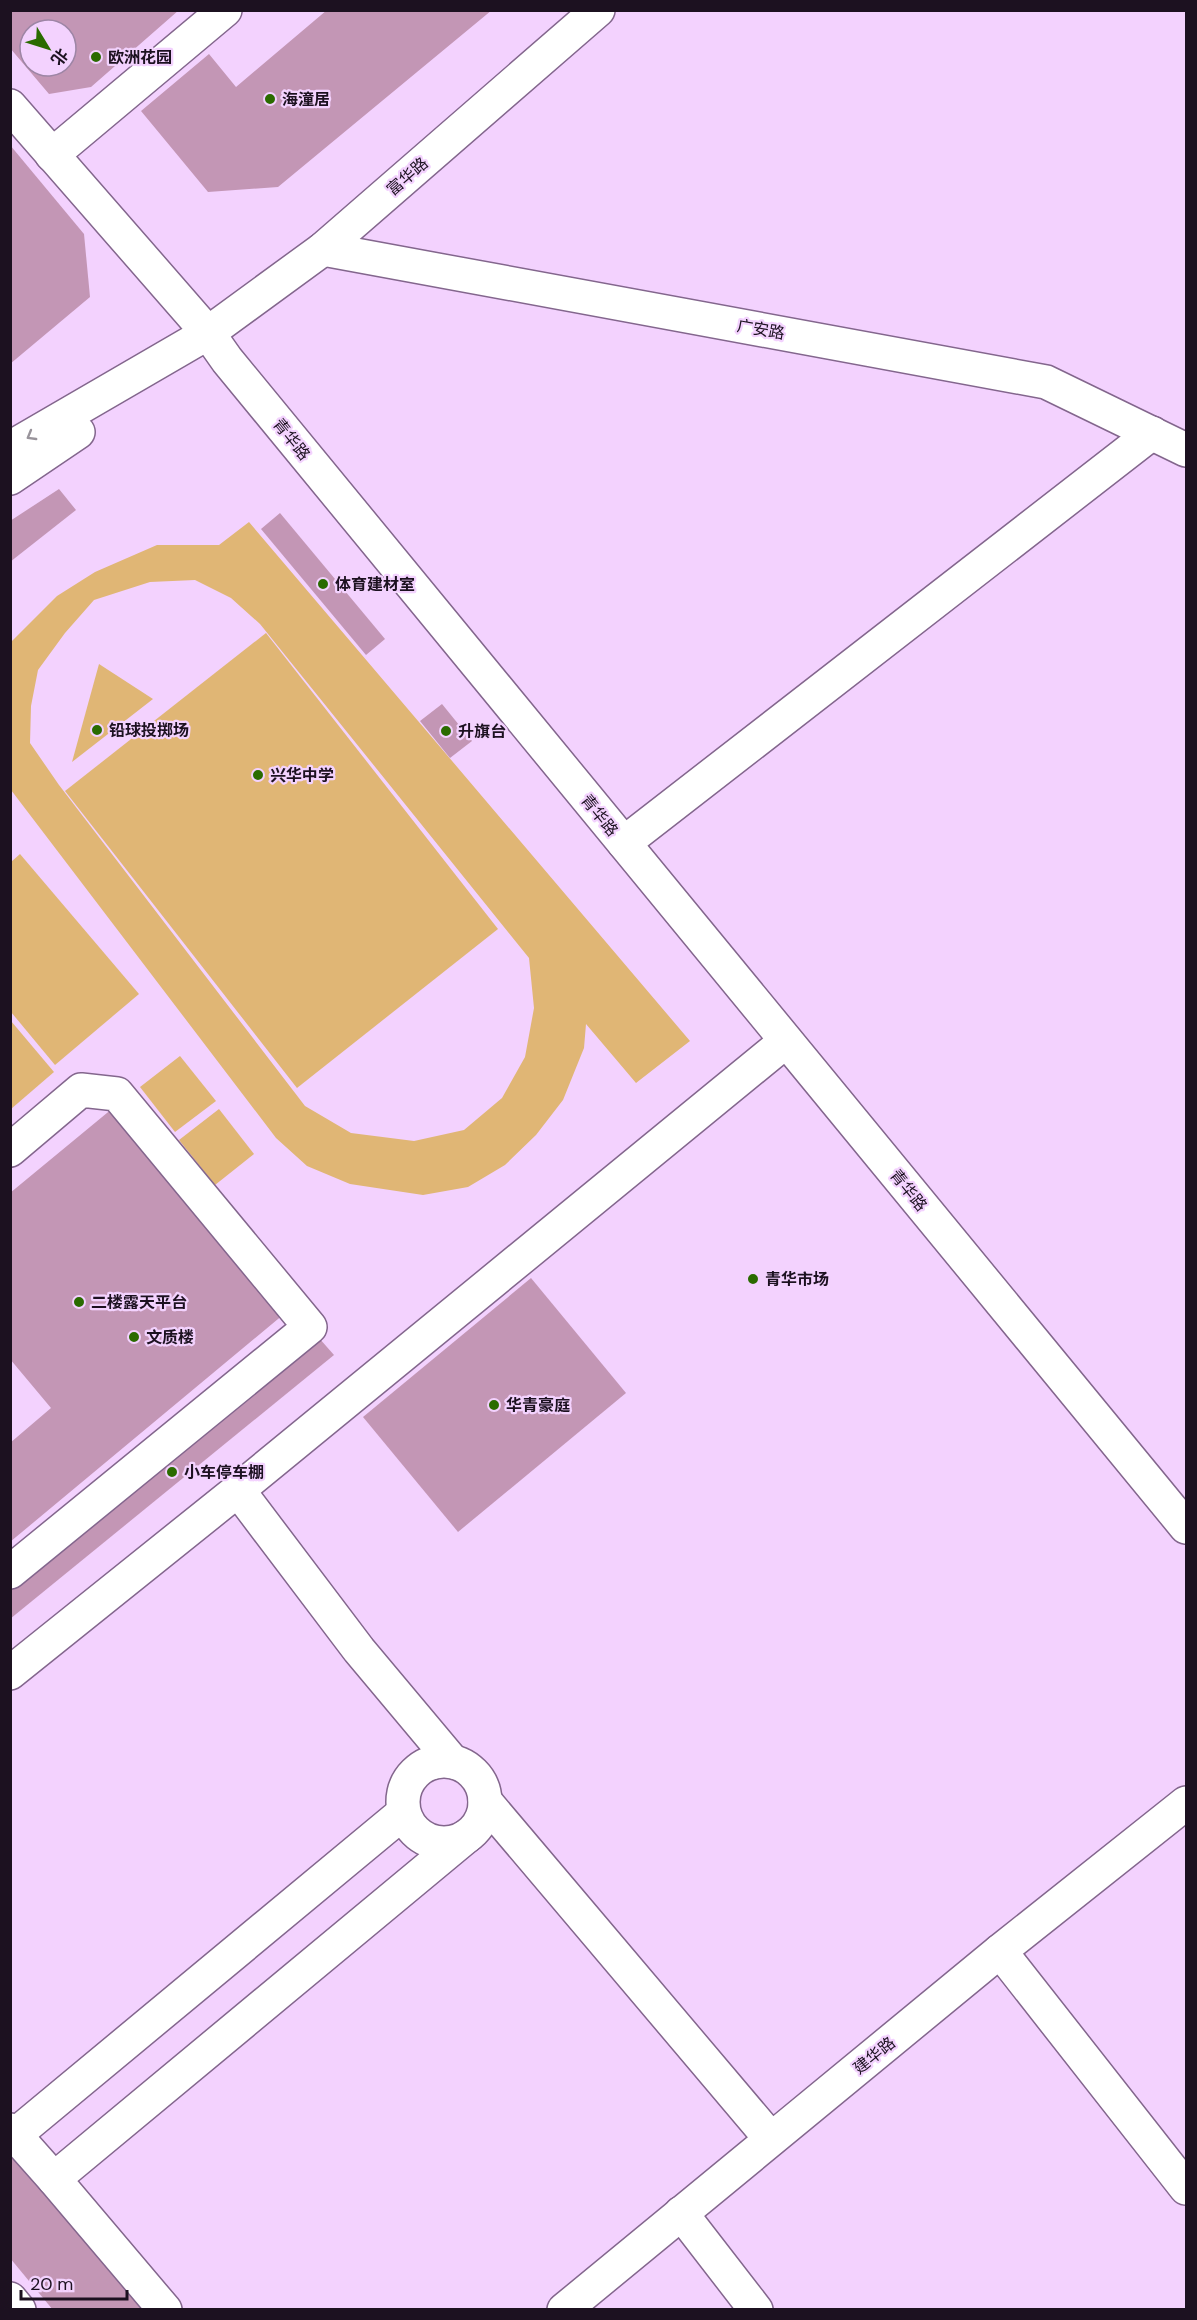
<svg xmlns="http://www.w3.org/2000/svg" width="1197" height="2320" viewBox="0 0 1197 2320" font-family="'DM Sans','Noto Sans SC',sans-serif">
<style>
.green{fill:#e0b675;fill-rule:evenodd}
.building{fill:#c396b5;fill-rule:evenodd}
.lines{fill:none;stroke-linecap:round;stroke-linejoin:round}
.minor-casing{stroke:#83668d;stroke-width:36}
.minor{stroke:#fff;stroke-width:33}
.oneway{stroke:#99949b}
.poi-dot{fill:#2a6b00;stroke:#f3d2fe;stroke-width:2}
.labels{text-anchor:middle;stroke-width:4.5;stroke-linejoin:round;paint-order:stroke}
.poi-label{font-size:16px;font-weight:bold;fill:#1c1120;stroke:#f3d2fe;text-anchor:start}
.street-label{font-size:16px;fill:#1c1120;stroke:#f3d2fe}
</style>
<rect width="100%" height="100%" fill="#f3d2fe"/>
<g class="green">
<path d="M249 522 690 1041 636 1083 586 1024 584 1048 563 1100 536 1135 505 1165 468 1187 423 1195 350 1184 307 1166 276 1138 11 790V642L57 596 95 572 157 545H219ZM195 580 231 598 260 624 529 958 534 1008 525 1057 502 1098 464 1130 414 1141 351 1133 305 1106 59 785 30 743 31 706 38 670 65 633 94 600 150 582Z"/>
<polygon points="266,633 498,929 297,1088 65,791"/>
<polygon points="99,664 153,699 72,762"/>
<polygon points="20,854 139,994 55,1065 11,1012 11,862"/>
<polygon points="11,1021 54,1072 11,1109 10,1109"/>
<polygon points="180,1056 216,1101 175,1132 140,1087"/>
<polygon points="219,1109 254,1154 215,1185 179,1140"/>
</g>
<g class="building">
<path d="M10 10H179L91 87 49 94 10 48ZM30 30H66V66H30Z"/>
<polygon points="327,10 492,10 278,187 208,192 141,111 209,54 236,87"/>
<polygon points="10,145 84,234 90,297 10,364"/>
<polygon points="59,489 76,510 10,562 10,521"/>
<polygon points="280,513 385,639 366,655 261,529"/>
<polygon points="442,704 472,741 450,758 420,721"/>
<polygon points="113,1108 284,1314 10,1542 10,1443 51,1408 10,1359 10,1193"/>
<polygon points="531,1278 626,1393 458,1532 363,1417"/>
<polygon points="319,1338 334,1355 10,1619 10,1589"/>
<polygon points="10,2153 142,2310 53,2310 10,2258"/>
</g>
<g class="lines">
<g class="minor-casing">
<g id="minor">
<polyline points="10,106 208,333 227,360 1186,1527"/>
<polyline points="52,155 225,10"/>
<polyline points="323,249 1046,382 1186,450"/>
<polyline points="10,448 208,333 323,249 598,10"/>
<polyline points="10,478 78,432"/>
<polyline points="624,843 1152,433"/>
<polyline points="10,1150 81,1090 117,1094 310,1327 10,1572"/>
<polyline points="238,1490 359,1650 452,1761"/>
<polyline points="10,1673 238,1490 786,1041"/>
<circle cx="444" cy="1802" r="41"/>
<polyline points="485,1801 771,2139"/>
<polyline points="1000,1951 1186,2188"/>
<polyline points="10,2130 15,2135 403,1813"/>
<polyline points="15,2135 54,2179"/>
<polyline points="681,2213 756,2310"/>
<polyline points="10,2299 19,2310"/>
<polyline points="165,2310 54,2179 467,1836"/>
<polyline points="564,2310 1000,1951 1186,1803"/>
</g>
</g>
<use href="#minor" class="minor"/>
</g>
<defs><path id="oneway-chevron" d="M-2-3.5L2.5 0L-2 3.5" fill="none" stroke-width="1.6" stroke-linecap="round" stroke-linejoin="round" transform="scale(1.5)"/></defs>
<use class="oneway" href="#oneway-chevron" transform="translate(31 436) rotate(150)"/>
<g class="poi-dot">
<circle cx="96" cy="57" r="6"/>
<circle cx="270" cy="99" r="6"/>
<circle cx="323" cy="584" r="6"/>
<circle cx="97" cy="730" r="6"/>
<circle cx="446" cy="731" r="6"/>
<circle cx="258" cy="775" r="6"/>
<circle cx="753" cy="1279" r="6"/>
<circle cx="79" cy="1302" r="6"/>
<circle cx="134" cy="1337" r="6"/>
<circle cx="494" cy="1405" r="6"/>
<circle cx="172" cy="1472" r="6"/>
</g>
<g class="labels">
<g class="poi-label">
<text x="108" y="63">欧洲花园</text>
<text x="282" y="105">海潼居</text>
<text x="335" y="590">体育建材室</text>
<text x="109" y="736">铅球投掷场</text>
<text x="458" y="737">升旗台</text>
<text x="270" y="781">兴华中学</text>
<text x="765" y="1285">青华市场</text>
<text x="91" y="1308">二楼露天平台</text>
<text x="146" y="1343">文质楼</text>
<text x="506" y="1411">华青豪庭</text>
<text x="184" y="1478">小车停车棚</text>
</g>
<g class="street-label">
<text transform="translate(407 176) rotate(-41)" y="6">富华路</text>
<text transform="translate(761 329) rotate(10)" y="6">广安路</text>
<text transform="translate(292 439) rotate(51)" y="6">青华路</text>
<text transform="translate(600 815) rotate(51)" y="6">青华路</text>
<text transform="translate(909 1190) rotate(51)" y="6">青华路</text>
<text transform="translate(874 2055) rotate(-39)" y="6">建华路</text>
</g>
</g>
<rect width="1197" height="2320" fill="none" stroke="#1c1120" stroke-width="24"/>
<g transform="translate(48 48) rotate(128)"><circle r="28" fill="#f3d2fe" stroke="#9d85a5" stroke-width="1.5"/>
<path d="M0-4.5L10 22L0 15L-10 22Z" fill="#2a6b00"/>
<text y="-9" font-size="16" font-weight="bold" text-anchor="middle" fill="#1c1120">北</text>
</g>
<path d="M21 2290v9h106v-9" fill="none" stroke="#1c1120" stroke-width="3"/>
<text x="30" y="2290" font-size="18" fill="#1c1120" stroke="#f3d2fe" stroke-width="4.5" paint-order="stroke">20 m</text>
</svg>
